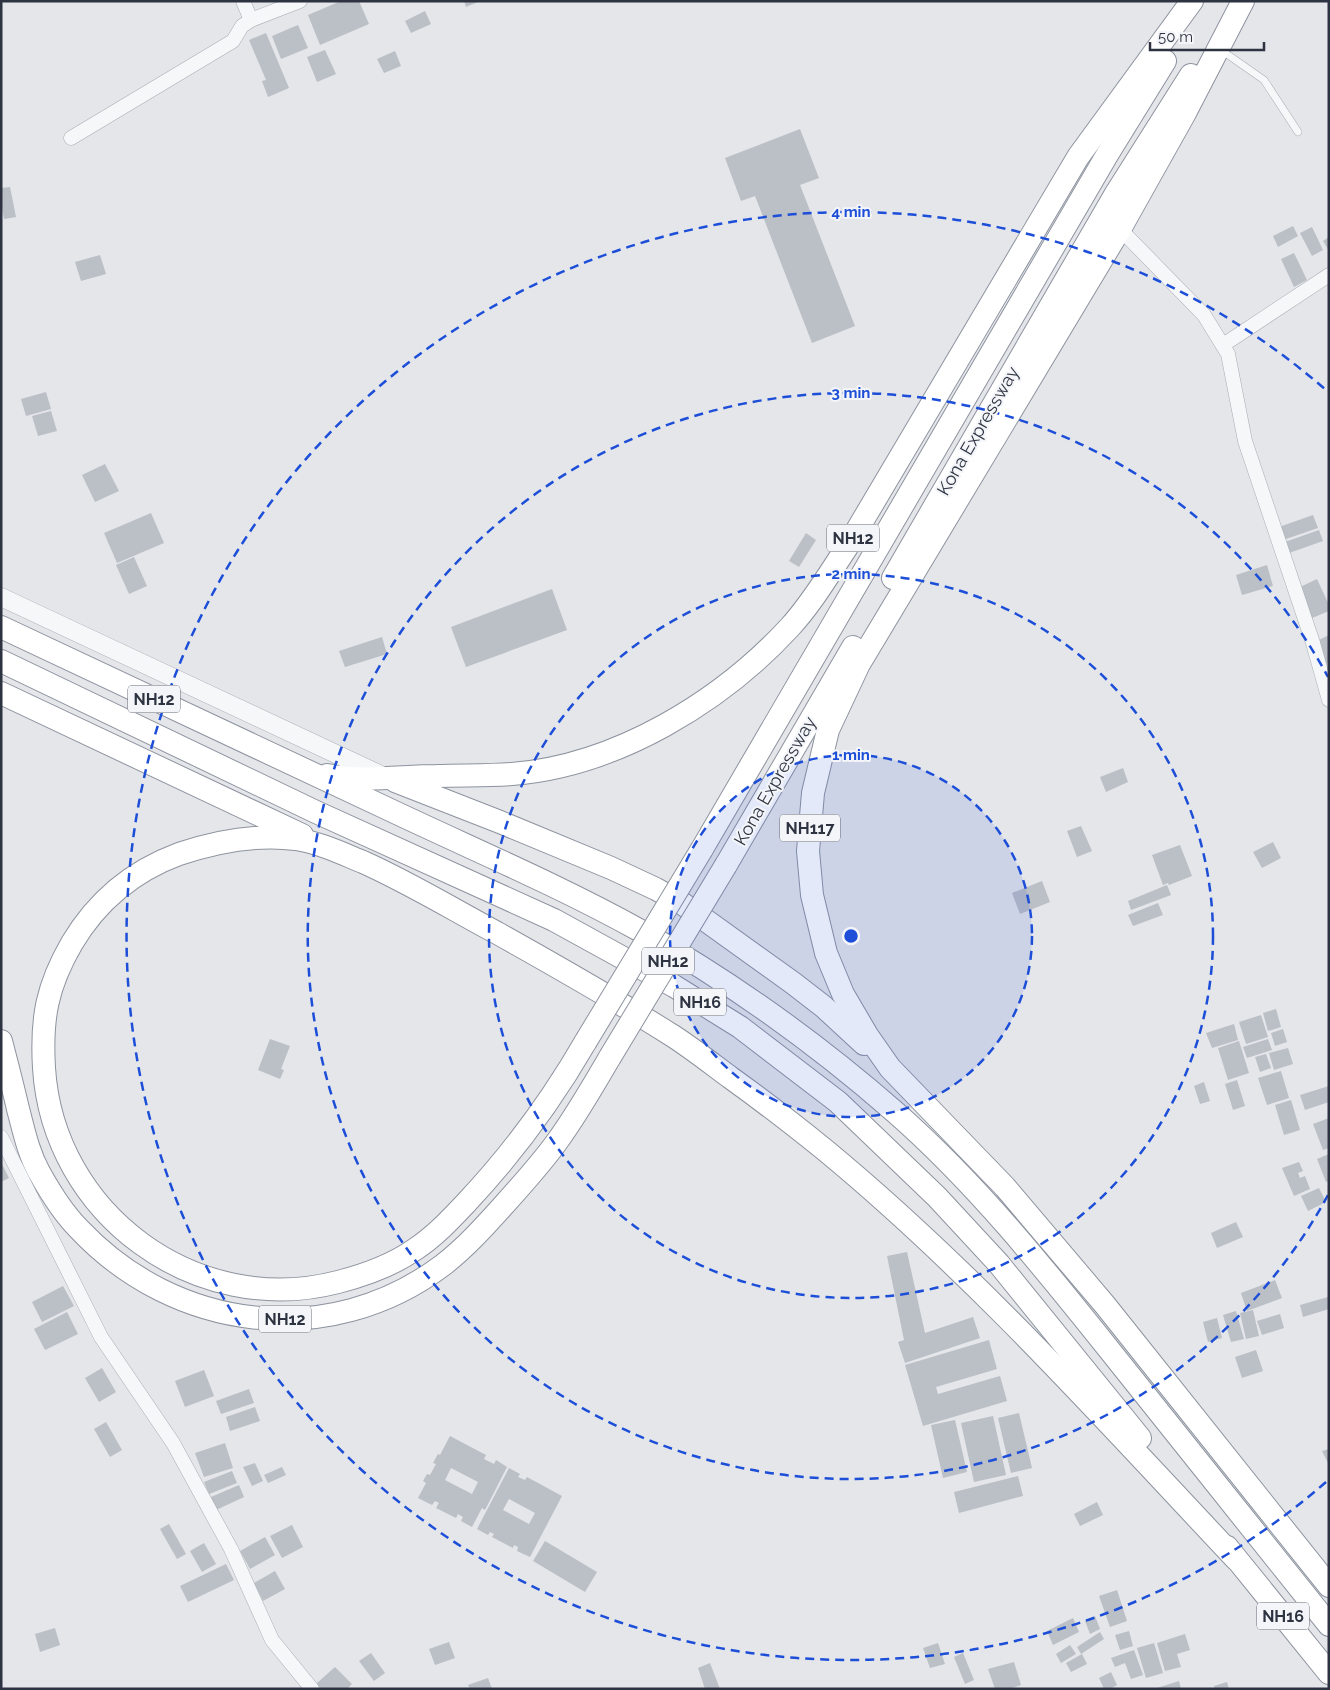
<svg xmlns="http://www.w3.org/2000/svg" width="1330" height="1690" viewBox="0 0 1330 1690" font-family="Raleway,sans-serif">
<style>
.building{fill:#bbbfc6;fill-rule:evenodd}
.lines{fill:none;stroke-linecap:round;stroke-linejoin:round}
.service-casing{stroke:#a9adb4;stroke-width:8}
.minor-casing{stroke:#a9adb4;stroke-width:15}
.tertiary-casing{stroke:#a9adb4;stroke-width:19}
.trunk-casing{stroke:#8d939f;stroke-width:24}
.service{stroke:#f6f7f9;stroke-width:7}
.minor{stroke:#f6f7f9;stroke-width:14}
.tertiary{stroke:#f6f7f9;stroke-width:18}
.trunk{stroke:#fff;stroke-width:22}
.trunk-bridge-casing{stroke:#8d939f;stroke-width:24;stroke-linecap:butt}
.trunk-bridge{stroke:#fff;stroke-width:22}
.ring{fill:none;stroke:#1d4ed8;stroke-width:2.5;stroke-dasharray:9 6}
.labels{text-anchor:middle;stroke-width:4;stroke-linejoin:round;paint-order:stroke}
.shield{fill:#f3f5f8;stroke:#686d78;stroke-width:1}
.shield-label{font-size:16px;font-weight:bold;fill:#2d3341}
.street-label{font-size:18px;fill:#2d3341;stroke:#f3f5f8}
.centre{fill:#1d4ed8;stroke:#f3f5f8;stroke-width:2.5}
.ring-label{font-size:15px;text-anchor:middle;font-weight:bold;fill:#1d4ed8;stroke:#f3f5f8;stroke-width:4;stroke-linejoin:round;paint-order:stroke}
</style>
<rect width="100%" height="100%" fill="#e4e6ea"/>
<g class="building">
<polygon points="341,1 359,1 369,24 320,45 308,15"/>
<polygon points="464,1 480,1 466,7"/>
<polygon points="425,11 431,24 411,33 405,21"/>
<polygon points="298,25 308,48 281,59 272,36"/>
<polygon points="266,33 289,88 268,97 262,81 266,80 249,40"/>
<polygon points="325,50 336,74 317,82 307,57"/>
<polygon points="395,51 401,66 384,73 377,59"/>
<polygon points="800,129 819,178 800,185 855,326 812,343 755,196 741,201 725,158"/>
<polygon points="10,187 16,217 4,219 1,202 1,188"/>
<polygon points="1293,226 1298,236 1278,247 1273,236"/>
<polygon points="1312,227 1323,250 1312,256 1300,233"/>
<polygon points="1329,237 1329,251 1323,241"/>
<polygon points="1294,253 1307,280 1294,287 1281,259"/>
<polygon points="100,255 106,274 81,281 75,262"/>
<polygon points="46,392 51,409 26,416 21,399"/>
<polygon points="51,411 57,431 38,436 32,416"/>
<polygon points="105,464 119,491 95,502 82,475"/>
<polygon points="151,513 164,543 117,563 104,533"/>
<polygon points="1313,515 1318,528 1283,540 1279,527"/>
<polygon points="1319,530 1323,541 1289,553 1285,542"/>
<polygon points="806,533 816,540 799,567 789,561"/>
<polygon points="134,557 147,586 129,594 116,565"/>
<polygon points="1267,565 1273,586 1242,595 1236,575"/>
<polygon points="1317,579 1329,605 1329,611 1312,618 1298,588"/>
<polygon points="552,589 567,630 466,667 451,627"/>
<polygon points="1329,635 1329,662 1325,664 1315,642"/>
<polygon points="382,637 387,654 345,667 339,651"/>
<polygon points="1123,768 1128,782 1106,792 1100,777"/>
<polygon points="1081,826 1092,851 1077,857 1067,831"/>
<polygon points="1273,842 1281,858 1262,868 1253,852"/>
<polygon points="1180,845 1192,876 1169,885 1168,883 1163,885 1152,855"/>
<polygon points="1042,881 1050,902 1020,914 1012,893"/>
<polygon points="1167,885 1171,895 1131,910 1128,901"/>
<polygon points="1158,903 1163,915 1133,926 1128,915"/>
<polygon points="1276,1009 1281,1027 1268,1031 1263,1013"/>
<polygon points="1261,1015 1268,1037 1246,1044 1239,1022"/>
<polygon points="1234,1024 1238,1040 1212,1048 1206,1033"/>
<polygon points="1283,1029 1287,1042 1275,1046 1271,1033"/>
<polygon points="270,1039 290,1046 281,1069 284,1070 280,1079 258,1070"/>
<polygon points="1268,1039 1272,1050 1247,1058 1243,1047"/>
<polygon points="1239,1041 1249,1073 1228,1080 1218,1048"/>
<polygon points="1288,1048 1293,1064 1274,1070 1269,1053"/>
<polygon points="1266,1054 1271,1068 1260,1072 1255,1057"/>
<polygon points="1281,1071 1289,1098 1267,1105 1258,1078"/>
<polygon points="1237,1080 1245,1106 1233,1110 1225,1084"/>
<polygon points="1204,1082 1210,1101 1200,1104 1194,1086"/>
<polygon points="1329,1086 1329,1102 1305,1110 1300,1095"/>
<polygon points="1291,1100 1300,1130 1284,1135 1275,1105"/>
<polygon points="1329,1118 1329,1148 1323,1150 1313,1124"/>
<polygon points="1329,1154 1329,1181 1326,1182 1317,1159"/>
<polygon points="1,1162 9,1178 1,1182"/>
<polygon points="1299,1162 1303,1171 1298,1173 1300,1178 1305,1176 1310,1189 1294,1196 1282,1168"/>
<polygon points="1319,1188 1326,1202 1308,1211 1301,1196"/>
<polygon points="1236,1222 1243,1237 1217,1248 1211,1233"/>
<polygon points="907,1252 925,1333 973,1317 980,1338 905,1363 898,1342 904,1340 887,1256"/>
<polygon points="1275,1280 1282,1298 1247,1311 1241,1293"/>
<polygon points="63,1286 74,1306 42,1322 32,1302"/>
<polygon points="1328,1297 1329,1309 1303,1317 1300,1305"/>
<polygon points="1253,1310 1259,1336 1246,1339 1240,1313"/>
<polygon points="1236,1311 1244,1339 1231,1342 1223,1315"/>
<polygon points="67,1312 78,1334 45,1350 34,1329"/>
<polygon points="1280,1314 1284,1328 1262,1335 1257,1321"/>
<polygon points="1217,1318 1222,1338 1208,1342 1203,1322"/>
<polygon points="989,1340 997,1369 936,1387 938,1394 1000,1376 1007,1401 923,1426 905,1365"/>
<polygon points="1256,1350 1263,1371 1242,1378 1235,1357"/>
<polygon points="102,1368 116,1392 99,1402 85,1378"/>
<polygon points="204,1370 214,1396 185,1407 175,1381"/>
<polygon points="249,1389 254,1403 221,1414 216,1401"/>
<polygon points="255,1407 260,1421 230,1431 226,1417"/>
<polygon points="1019,1413 1032,1468 1011,1473 998,1418"/>
<polygon points="993,1416 1006,1475 974,1482 961,1423"/>
<polygon points="955,1420 967,1472 943,1478 931,1425"/>
<polygon points="106,1422 122,1450 110,1457 94,1429"/>
<path d="M450 1436 486 1455 484 1459 494 1464 496 1460 507 1467 485 1510 482 1508 472 1527 461 1521 463 1517 458 1514 456 1518 436 1508 439 1503 435 1501 432 1505 418 1498 426 1483 423 1481 427 1474 430 1475 436 1464 433 1463 438 1454 440 1455ZM451 1468 478 1482 472 1494 445 1480Z"/>
<polygon points="225,1443 233,1468 204,1477 195,1453"/>
<polygon points="1329,1449 1329,1465 1322,1451"/>
<polygon points="255,1463 263,1481 252,1486 243,1467"/>
<polygon points="282,1467 286,1475 268,1483 264,1475"/>
<path d="M509 1468 520 1474 518 1477 525 1480 527 1477 562 1496 530 1557 517 1551 518 1547 514 1545 513 1548 492 1537 494 1534 490 1532 488 1535 477 1529ZM509 1499 535 1513 529 1524 503 1510Z"/>
<polygon points="232,1471 237,1483 209,1494 204,1482"/>
<polygon points="1018,1476 1023,1496 959,1513 954,1492"/>
<polygon points="239,1485 244,1497 216,1510 211,1497"/>
<polygon points="1097,1502 1103,1515 1080,1526 1074,1514"/>
<polygon points="169,1524 186,1554 177,1559 160,1529"/>
<polygon points="292,1525 303,1547 282,1558 270,1536"/>
<polygon points="265,1537 275,1555 250,1569 240,1551"/>
<polygon points="545,1541 597,1572 585,1592 533,1561"/>
<polygon points="204,1543 216,1564 202,1572 190,1551"/>
<polygon points="226,1564 234,1580 188,1602 180,1586"/>
<polygon points="275,1571 285,1589 263,1601 254,1583"/>
<polygon points="1117,1590 1127,1621 1110,1627 1099,1596"/>
<polygon points="1095,1616 1100,1629 1090,1634 1085,1621"/>
<polygon points="1073,1618 1079,1632 1053,1645 1047,1631"/>
<polygon points="55,1628 60,1645 40,1652 35,1634"/>
<polygon points="1129,1631 1133,1646 1120,1650 1115,1635"/>
<polygon points="1100,1632 1104,1639 1081,1654 1077,1647"/>
<polygon points="1185,1634 1190,1650 1177,1654 1181,1667 1165,1671 1157,1643"/>
<polygon points="449,1642 455,1658 435,1665 429,1649"/>
<polygon points="938,1643 945,1664 930,1668 923,1648"/>
<polygon points="1154,1643 1163,1673 1146,1678 1137,1648"/>
<polygon points="1070,1645 1076,1654 1061,1663 1056,1654"/>
<polygon points="1134,1650 1143,1675 1131,1679 1125,1663 1115,1667 1111,1658"/>
<polygon points="371,1653 385,1673 374,1681 359,1661"/>
<polygon points="963,1653 974,1680 965,1684 954,1657"/>
<polygon points="1082,1654 1087,1664 1071,1672 1066,1663"/>
<polygon points="1014,1662 1021,1685 1009,1689 995,1689 988,1669"/>
<polygon points="710,1663 720,1689 705,1689 698,1668"/>
<polygon points="335,1667 352,1684 347,1689 321,1689 316,1684"/>
<polygon points="1111,1672 1117,1685 1110,1689 1104,1689 1099,1678"/>
<polygon points="488,1678 492,1689 470,1689 468,1685"/>
<polygon points="1179,1681 1181,1689 1157,1689 1157,1688"/>
<polygon points="1227,1682 1229,1689 1215,1689 1214,1686"/>
</g>
<g class="lines">
<g class="service-casing">
<polyline id="service" points="1221,50 1264,80 1298,132"/>
</g>
<g class="minor-casing">
<g id="minor">
<polyline points="243,1 251,20"/>
<polyline points="71,138 233,41 242,26 251,20 300,1"/>
<polyline points="1120,229 1204,315 1228,354 1245,441 1313,643 1329,700"/>
<polyline points="1223,345 1329,275"/>
<polyline points="1,1137 101,1337 173,1443 231,1549 272,1640 312,1689"/>
</g>
</g>
<g class="tertiary-casing">
<polyline id="tertiary" points="1,597 383,776"/>
</g>
<g class="trunk-casing">
<g id="trunk">
<polyline points="1243,1 1185,113 1120,229 859,664 828,730 813,793 808,851 812,895 826,953 843,994 867,1035 890,1068 1005,1187 1105,1305 1329,1586"/>
<polyline points="893,578 1115,195 1191,75"/>
<path d="M1 627C130 687 258 748 386 808 470 848 558 885 639 930 731 982 816 1043 895 1112 976 1183 1044 1268 1111 1352 1184 1443 1256 1534 1329 1625"/>
<polyline points="1,661 316,812 554,920 674,986 740,1027 838,1102 937,1197 999,1264 1140,1438"/>
<polyline points="1,693 302,835"/>
<path d="M327 775C363 782 401 776 437 776 462 775 487 776 512 774 616 766 721 702 790 627 812 603 829 574 847 547L1078 157 1192 1"/>
<polyline points="395,781 500,822 611,868 656,889 683,904 793,983 824,1007 864,1044"/>
<polyline points="702,849 1107,155 1165,61"/>
<polyline points="726,865 853,647"/>
<path d="M1 1041C7 1064 13 1087 18 1109 24 1131 28 1152 39 1172 50 1192 63 1213 79 1229 175 1331 329 1351 443 1265 465 1248 484 1227 502 1207 521 1186 540 1165 556 1143 576 1116 593 1086 610 1057"/>
<path d="M586 1041C552 1100 513 1153 466 1203 450 1220 434 1237 414 1250 391 1266 365 1275 338 1282 196 1319 53 1214 44 1068 41 1018 47 986 72 943 97 901 133 871 179 854 215 842 258 834 296 839 320 843 341 853 363 862 410 883 454 910 499 934 558 967 616 1000 673 1036 693 1049 712 1064 731 1078 763 1101 794 1125 825 1150 974 1273 1103 1418 1236 1559"/>
<polyline points="1227,1547 1329,1673"/>
</g>
</g>
<use href="#service" class="service"/>
<use href="#minor" class="minor"/>
<use href="#tertiary" class="tertiary"/>
<use href="#trunk" class="trunk"/>
<g class="trunk-bridge-casing">
<g id="trunk-bridge">
<polyline points="586,1041 702,849"/>
<polyline points="610,1057 726,865"/>
</g>
</g>
<use href="#trunk-bridge" class="trunk-bridge"/>
</g>
<circle cx="851" cy="936" r="181" fill="#1d4ed8" fill-opacity=".12"/>
<g class="ring">
<circle cx="851" cy="936" r="181"/>
<circle cx="851" cy="936" r="362"/>
<path d="M1328 1195A543 543 0 1 1 1328 677"/>
<path d="M1326 1482A724 724 0 1 1 1326 390"/>
</g>
<g class="labels">
<g class="shield">
<rect x="827" y="524.5" width="52" height="27" rx="4"/>
<rect x="128" y="685.5" width="52" height="27" rx="4"/>
<rect x="780" y="814.5" width="60" height="27" rx="4"/>
<rect x="642" y="947.5" width="52" height="27" rx="4"/>
<rect x="674" y="988.5" width="52" height="27" rx="4"/>
<rect x="259" y="1305.5" width="52" height="27" rx="4"/>
<rect x="1257" y="1602.5" width="52" height="27" rx="4"/>
</g>
<g class="shield-label">
<text x="853" y="544">NH12</text>
<text x="154" y="705">NH12</text>
<text x="810" y="834">NH117</text>
<text x="668" y="967">NH12</text>
<text x="700" y="1008">NH16</text>
<text x="285" y="1325">NH12</text>
<text x="1283" y="1622">NH16</text>
</g>
<g class="street-label">
<text transform="translate(978 431) rotate(-60)" y="6">Kona Expressway</text>
<text transform="translate(775 781) rotate(-60)" y="6">Kona Expressway</text>
</g>
</g>
<circle cx="851" cy="936" r="8" class="centre"/>
<g class="ring-label">
<text x="851" y="217">4 min</text>
<text x="851" y="398">3 min</text>
<text x="851" y="579">2 min</text>
<text x="851" y="760">1 min</text>
</g>
<rect width="1330" height="1690" fill="none" stroke="#2d3341" stroke-width="5"/>
<path d="M1150 42v8h114v-8" fill="none" stroke="#2d3341" stroke-width="2.5"/>
<text x="1158" y="42" font-size="15" fill="#2d3341" stroke="#f3f5f8" stroke-width="4" paint-order="stroke">50 m</text>
</svg>
